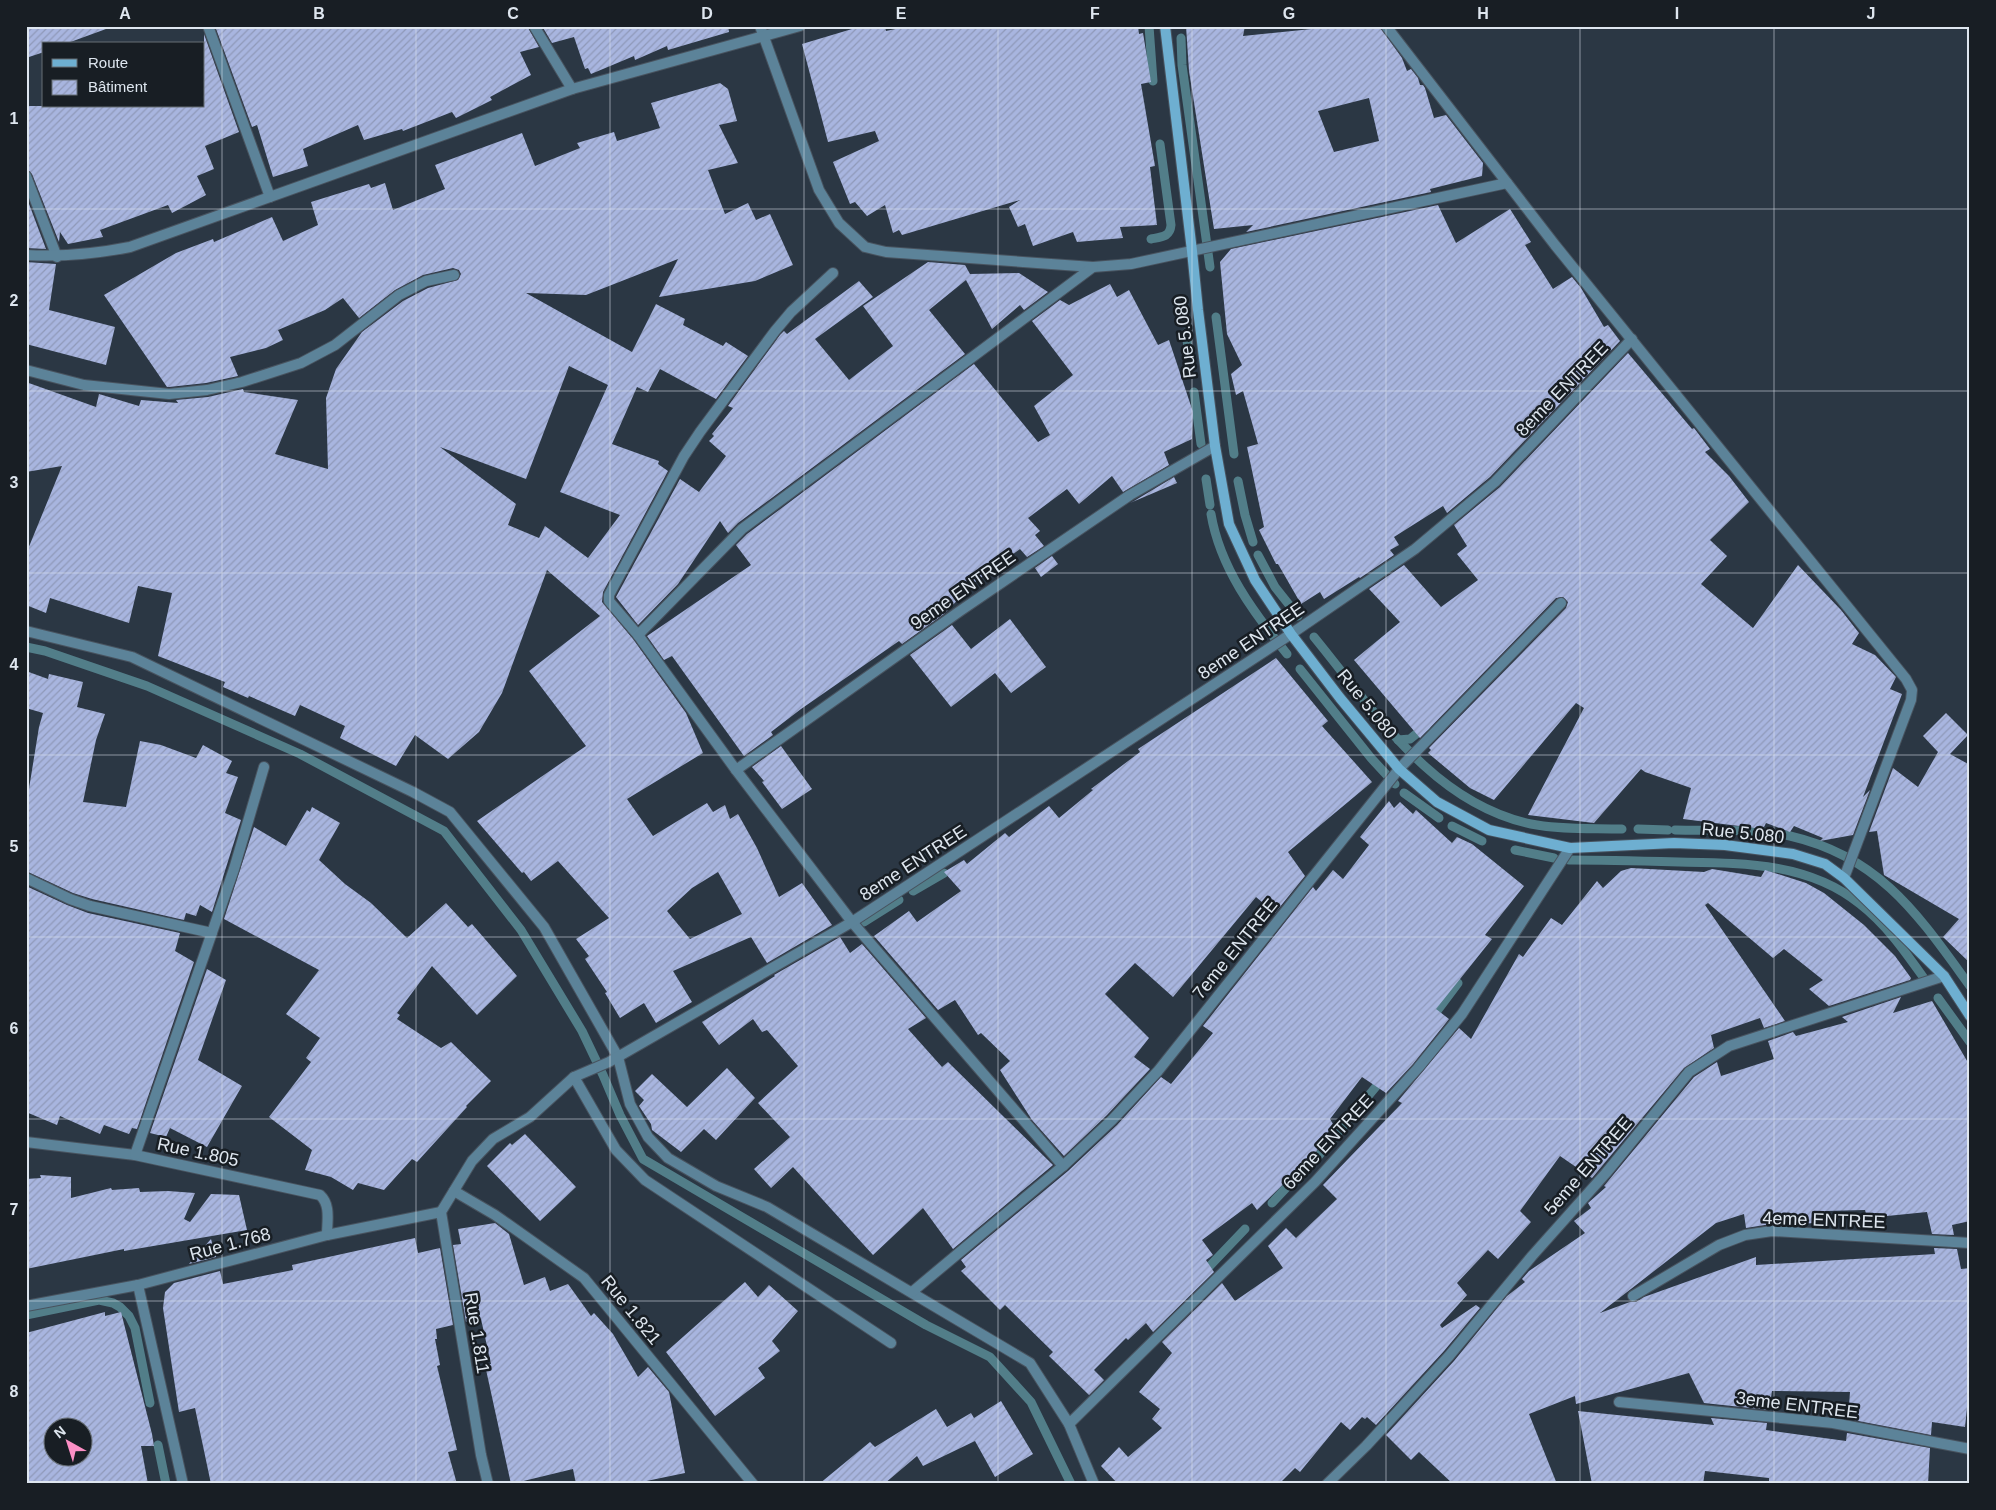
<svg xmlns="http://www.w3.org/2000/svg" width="1996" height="1510" viewBox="0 0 1996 1510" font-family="Arial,sans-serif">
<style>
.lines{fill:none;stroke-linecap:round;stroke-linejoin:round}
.stream{stroke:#527e89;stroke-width:9}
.building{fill:url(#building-hatch);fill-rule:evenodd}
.street-casing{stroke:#48535f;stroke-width:12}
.secondary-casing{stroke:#48535f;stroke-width:12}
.street{stroke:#5c8399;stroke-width:10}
.secondary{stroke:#6eafd1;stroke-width:10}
.grid{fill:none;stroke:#dee6ef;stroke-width:1;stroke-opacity:0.55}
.labels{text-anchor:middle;stroke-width:5;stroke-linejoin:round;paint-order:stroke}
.street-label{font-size:18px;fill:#dee6ef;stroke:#181e24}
.neatline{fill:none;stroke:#dee6ef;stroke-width:2}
.grid-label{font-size:16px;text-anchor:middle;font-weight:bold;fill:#dee6ef}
</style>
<defs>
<pattern id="building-hatch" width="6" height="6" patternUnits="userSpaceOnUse" patternTransform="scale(1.25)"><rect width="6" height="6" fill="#a8b5df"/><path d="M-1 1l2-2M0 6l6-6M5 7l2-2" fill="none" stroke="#8f99b9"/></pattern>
</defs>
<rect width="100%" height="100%" fill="#2b3744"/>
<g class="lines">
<g class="stream">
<polyline points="1149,26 1153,81"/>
<polyline points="1181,38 1182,65 1210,267"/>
<path d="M1151 239C1162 237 1170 237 1171 225L1160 144"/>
<polyline points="1216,317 1234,454"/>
<polyline points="1186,333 1190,362"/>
<polyline points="1194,392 1201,444"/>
<polyline points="1206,479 1210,505"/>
<polyline points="1238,481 1245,515 1253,542"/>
<path d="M1211 514C1220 568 1254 613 1287 654"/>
<polyline points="1258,555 1275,587 1298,616"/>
<path d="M1314 637C1374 710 1432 803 1531 824 1561 830 1592 828 1622 829"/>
<polyline points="26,647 45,651 147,686 300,754 444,831 521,930 582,1031 603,1075 620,1115 643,1159 926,1325 990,1357 1031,1402 1071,1484"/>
<polyline points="1300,669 1371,758 1395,784"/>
<polyline points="1398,740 1410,739 1426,726"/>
<polyline points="1404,793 1439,818"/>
<polyline points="1452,826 1482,841"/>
<polyline points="1638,829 1668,830"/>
<path d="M1675 830C1713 831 1753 828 1790 836 1881 857 1919 916 1970 986"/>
<polyline points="1515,850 1554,858"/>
<path d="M1569 860C1605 860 1642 861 1679 862 1742 863 1808 862 1860 904 1887 925 1906 953 1926 981"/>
<polyline points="913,891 944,873"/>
<polyline points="864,922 899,900"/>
<polyline points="1938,998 1970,1042"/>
<polyline points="1431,1019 1458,983"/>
<polyline points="1316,1159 1379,1083"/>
<polyline points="1272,1203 1304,1169"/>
<polyline points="1202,1274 1245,1229"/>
<polyline points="26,1315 99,1300 113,1303 120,1307 129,1316 135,1328 150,1403"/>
<polyline points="158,1445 166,1484"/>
</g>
</g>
<g class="building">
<polygon points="26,26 105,26 106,29 65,44 44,44 44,52 26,58"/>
<polygon points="215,26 527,26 539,47 520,52 531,75 490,97 492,100 456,118 452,112 403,131 402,129 364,140 358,125 303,149 308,166 273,177 257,125 252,127"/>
<polygon points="542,26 728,26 729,32 668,50 667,46 635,60 634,56 591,74 588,68 585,69 574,37 552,43"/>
<polygon points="862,26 885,26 886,31 910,26 1138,26 1139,34 1143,33 1151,82 1141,84 1155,166 1150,167 1157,225 1120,227 1123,238 1077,242 1073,232 1033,246 1025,224 1018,227 1009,207 1020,200 902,235 899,230 893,233 885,205 867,216 855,202 850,204 833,162 879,141 875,131 828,142 802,44"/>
<path d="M1186 26H1245L1243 36 1341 26H1379L1402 58 1407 71 1411 69 1418 78 1420 85H1423L1425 88 1434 118 1446 115 1483 163 1482 176 1430 189 1431 192 1246 232 1253 225 1214 229 1189 71ZM1369 98 1379 141 1334 152 1318 111Z"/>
<polygon points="204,34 239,132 205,146 214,169 197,176 206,195 172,213 168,205 100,230 103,237 68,244 60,232 59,242 32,174 26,169 26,106 204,106"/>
<path d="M720 83 728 89 737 121 719 125 738 163 708 170 725 214 748 203 756 220 770 214 793 265 755 281 659 297 678 259 586 295 526 293 632 352 656 304 685 319 683 325 723 346 726 342 748 356 716 399 660 369 648 392 637 387 612 444 659 461 658 464 668 471 603 592 602 602 633 639 686 713 703 753 627 799 653 836 707 803 713 812 725 805 730 819 738 814 757 848 779 897 802 883 832 925 767 963 751 937 673 971 692 1002 656 1023 644 1003 620 1018 605 993 607 992 585 959 589 956 576 939 609 918 558 861 531 881 524 872 522 873 477 821 586 746 529 671 600 616 547 570 502 693 479 732 448 759 415 735 396 766 340 738 345 726 300 705 295 716 249 696 248 698 223 687 225 682 158 656 172 593 138 586 129 623 50 598 46 613 26 605V554L62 466 26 472V382L96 407 99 394 139 406 141 400 178 403 176 400 208 397 243 389 244 392 298 400 275 454 328 469 326 398 336 369 362 332 403 301 428 288 458 280 461 274 459 270 453 268 423 275 395 290 359 318 343 298 325 310 278 330 283 340 266 348 230 357 238 376 206 383 169 387H167L104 295 176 253 213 239 214 242 272 217 283 241 318 225 311 202 369 184 371 188 385 183 393 210 445 189 435 165 522 133 535 166 580 148 577 143 614 132 617 141 660 128 651 103ZM569 366 608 385 560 492 620 515 588 558 545 526 539 538 508 525 516 504 440 447 526 479ZM718 872 742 914 690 939 667 911 692 888Z"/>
<polygon points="26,196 46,249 26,248"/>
<polygon points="1438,205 1456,243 1510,209 1531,242 1525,245 1553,289 1572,277 1581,288 1604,327 1608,325 1620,341 1490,477 1447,513 1443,506 1394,537 1399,545 1390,550 1394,555 1360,578 1359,577 1324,599 1320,592 1301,604 1278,564 1276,564 1259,530 1264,527 1247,447 1258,444 1243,391 1236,395 1231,374 1242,365 1227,334 1220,262 1231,249"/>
<polygon points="26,262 56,264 49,310 115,327 106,365 26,344"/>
<polygon points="928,262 965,265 970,274 1019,273 1048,292 1024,310 1020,305 992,329 966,280 929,310 965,354 738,523 728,533 720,521 678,584 638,625 616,597 680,479 699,492 726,456 709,441 714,436 712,434 733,408 728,406 780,335 784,331 787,334 859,281 873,297 815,339 849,380 893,346 863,306"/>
<polygon points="1110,284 1117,297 1129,290 1158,345 1169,340 1193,412 1192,439 1164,452 1169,465 1123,492 1112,476 1079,504 1067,489 1028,518 1040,531 1035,535 1044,546 1027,557 1020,549 975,582 944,614 902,644 899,641 801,709 771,732 773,735 744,756 672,656 664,660 647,636 751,565 736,545 747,534 974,364 1038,442 1050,435 1034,406 1073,375 1032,321 1060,300 1069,305"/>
<polygon points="1628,353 1692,429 1694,428 1710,449 1705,452 1729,476 1749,502 1710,540 1727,556 1701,584 1753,628 1798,565 1841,610 1859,633 1852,644 1875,655 1896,677 1890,689 1902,694 1863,797 1870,790 1853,835 1820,841 1823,838 1794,826 1790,832 1766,823 1763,829 1683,819 1691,788 1645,772 1641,769 1594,823 1528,815 1584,708 1576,703 1494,800 1470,788 1428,753 1431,750 1429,748 1566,608 1568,602 1563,597 1556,598 1420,738 1354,660 1400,622 1369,589 1404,565 1441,607 1478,580 1457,554 1467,546 1454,525 1500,487"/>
<polygon points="1174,477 1177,483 1130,503 1134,501"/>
<polygon points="1052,556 1058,564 1041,577 1035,568"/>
<polygon points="1010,619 1046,667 1011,693 995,673 951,707 910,655 952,625 971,649"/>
<polygon points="1276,658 1328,721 1322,726 1372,782 1288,852 1305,876 1275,913 1256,897 1173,997 1135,963 1105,994 1149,1038 1134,1057 1150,1069 1107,1115 1064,1156 1032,1120 1000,1070 1010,1061 981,1033 978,1035 955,1000 938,1010 874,936 909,911 917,922 961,891 944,872 964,860 967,864 1005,833 1009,837 1049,806 1059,818 1093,790 1091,789 1140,752 1138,749"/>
<polygon points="26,671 48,679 49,674 83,682 77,707 105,714 96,740 83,802 126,807 140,741 161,745 196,758 203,745 232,761 226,773 238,777 225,813 241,820 212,912 200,905 196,916 186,913 184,920 92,899 73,893 26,871 26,807 39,727 43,713 26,708"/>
<polygon points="1946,713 1968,735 1950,754 1970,765 1970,963 1943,937 1959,919 1884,875 1877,831 1869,832 1893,768 1918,787 1938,752 1923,736"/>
<polygon points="781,746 812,789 782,809 762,782 764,781 752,767"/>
<polygon points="1389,801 1394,808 1400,802 1413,814 1416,810 1452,843 1457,837 1472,844 1524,886 1485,935 1492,939 1436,1009 1449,1019 1413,1064 1386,1093 1362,1077 1330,1119 1333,1124 1307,1167 1304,1164 1257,1210 1252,1203 1202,1240 1213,1255 1206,1260 1214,1272 1153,1332 1146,1323 1128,1340 1126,1338 1094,1370 1104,1380 1089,1395 1049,1356 1053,1352 1005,1305 1000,1310 961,1271 966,1267 961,1260 1068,1171 1117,1125 1161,1077 1171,1084 1213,1033 1203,1026 1313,887 1316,891 1333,870 1343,879 1369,845 1360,837"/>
<polygon points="312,807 340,823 319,860 345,884 371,903 407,938 446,903 468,927 472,924 517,976 477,1015 432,966 397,1013 400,1015 397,1019 441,1048 451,1042 491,1081 466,1106 467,1107 417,1162 412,1159 384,1190 358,1183 353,1190 331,1177 305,1170 312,1150 269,1117 311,1062 306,1058 320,1038 286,1014 319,970 224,919 254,827 286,846 307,810 310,812"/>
<polygon points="1631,868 1704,872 1712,869 1761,877 1765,870 1806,883 1824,893 1864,925 1895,956 1911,978 1910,980 1829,1006 1809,989 1823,980 1784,949 1773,958 1708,903 1705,905 1785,1021 1764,1028 1760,1018 1711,1035 1714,1048 1684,1068 1592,1178 1560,1156 1520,1211 1531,1222 1498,1259 1488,1250 1457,1283 1467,1295 1440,1325 1442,1328 1476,1305 1480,1308 1444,1351 1376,1425 1367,1417 1365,1419 1362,1417 1350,1430 1341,1422 1300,1472 1295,1468 1279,1484 1118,1484 1101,1466 1119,1447 1128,1457 1162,1428 1152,1419 1160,1409 1139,1392 1172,1353 1162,1342 1222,1283 1235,1301 1283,1268 1268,1246 1286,1228 1296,1238 1337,1199 1323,1185 1402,1103 1398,1101 1459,1028 1471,1039 1519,954 1523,957 1551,918 1562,925 1597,881 1603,888 1621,871"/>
<polygon points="26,886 67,905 88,913 180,933 175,951 194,962 137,1129 132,1128 129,1134 104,1125 100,1134 60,1116 57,1125 26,1112"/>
<polygon points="840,937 850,953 862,944 926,1018 908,1029 942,1067 948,1062 1053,1165 953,1249 923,1208 873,1255 793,1167 771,1188 754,1169 790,1137 758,1103 798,1066 767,1030 762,1032 753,1019 719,1045 702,1022 775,976 774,975"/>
<polygon points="207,969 226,980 198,1060 242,1086 207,1147 170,1128 166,1137 150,1133"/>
<polygon points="1901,997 1893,1013 1932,1001 1970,1066 1970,1221 1952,1225 1954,1235 1932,1234 1927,1212 1867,1218 1865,1210 1825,1211 1825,1222 1790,1225 1771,1224 1746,1228 1744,1214 1716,1223 1600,1313 1630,1302 1636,1302 1644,1297 1756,1257 1756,1265 1935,1254 1934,1248 1957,1249 1961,1269 1970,1268 1970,1408 1967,1408 1965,1427 1932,1422 1931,1435 1848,1419 1850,1392 1772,1391 1769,1410 1704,1403 1689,1373 1576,1404 1575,1396 1529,1414 1557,1484 1453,1484 1419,1452 1411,1460 1386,1435 1454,1361 1507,1296 1525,1282 1522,1279 1529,1271 1585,1233 1574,1221 1591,1208 1588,1203 1606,1187 1604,1186 1694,1077 1717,1062 1721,1076 1774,1059 1768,1041 1793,1032 1796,1036 1848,1022 1842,1017"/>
<polygon points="727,1068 755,1098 716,1140 704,1129 681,1152 652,1130 651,1124 639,1106 644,1100 635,1091 652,1074 687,1107"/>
<polygon points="525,1134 576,1187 540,1221 487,1166 510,1143 512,1145"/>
<polygon points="40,1175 71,1177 71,1198 111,1188 112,1190 139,1188 140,1192 168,1191 195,1193 184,1219 190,1222 211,1194 239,1195 247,1230 124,1251 124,1249 26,1269 26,1179 41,1178"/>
<polygon points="495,1223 509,1234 524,1285 545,1277 550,1291 568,1284 591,1316 594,1313 613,1334 638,1377 648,1367 669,1392 685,1473 632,1484 576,1484 573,1469 511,1484 485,1365 491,1364 481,1319 466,1322 453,1245 461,1244 458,1229"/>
<polygon points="415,1238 418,1253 440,1248 453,1325 436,1329 437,1339 435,1339 440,1365 437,1366 457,1450 448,1452 457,1484 211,1484 195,1408 179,1412 163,1308 165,1292 174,1283 220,1271 223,1284 293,1270 292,1265"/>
<polygon points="211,1239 216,1257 189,1264"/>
<polygon points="745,1282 758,1297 769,1285 798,1311 772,1341 780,1351 758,1368 765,1378 715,1416 666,1352"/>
<path d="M105 1312V1316L121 1312 152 1434 154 1446H141L148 1484H26V1333ZM52 1428H82V1458H52Z"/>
<polygon points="1001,1401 1033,1454 995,1477 975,1441 923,1466 917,1456 884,1484 819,1484 870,1442 875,1447 936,1409 947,1427 971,1413 974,1418"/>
<polygon points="1578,1411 1714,1425 1711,1418 1767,1423 1766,1430 1846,1441 1847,1433 1930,1448 1928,1484 1769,1484 1769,1478 1705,1471 1703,1484 1592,1484"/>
</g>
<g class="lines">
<g class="street-casing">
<g id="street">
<polyline points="208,26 270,197"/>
<polyline points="534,26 572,89"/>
<polyline points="760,26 819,190 839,223 865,247 886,252 1093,267 1131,264 1507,183"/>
<polyline points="1386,26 1555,245 1906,679 1912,690 1911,700 1844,878"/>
<polyline points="26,176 57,257"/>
<path d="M26 255C62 257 95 254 130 247L572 89 800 26"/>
<polyline points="833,273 791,312 775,331 700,432 684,456 609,595 609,601 638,635 736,770 852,922 1063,1166"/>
<polyline points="26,370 84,385 169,394 207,390 242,382 301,363 335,345 399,295 426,281 454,275"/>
<polyline points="26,631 132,657 413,792 450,812 544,927 618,1057 630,1104 648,1137 668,1158 716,1186 767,1207 1030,1363 1069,1424 1094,1484"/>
<polyline points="638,635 742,529 1093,267"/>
<polyline points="736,770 960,611 1130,495 1215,446"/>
<polyline points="26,878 70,899 90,906 212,933"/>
<polyline points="574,1077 616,1150 645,1180 891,1343"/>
<path d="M26 1142 135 1155 320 1195C331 1205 327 1221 327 1235"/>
<polyline points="135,1155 234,869 264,767"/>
<polyline points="454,1191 495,1215 584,1278 753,1484"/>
<polyline points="138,1285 183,1484"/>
<polyline points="912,1292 1063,1166 1112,1120 1158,1071 1399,769 1561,603"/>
<polyline points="1633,1296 1719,1245 1745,1235 1772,1231 1970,1243"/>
<polyline points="26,1306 138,1285 327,1235 441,1212"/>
<polyline points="1619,1402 1833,1423 1970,1449"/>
<polyline points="1069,1424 1315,1182 1418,1068 1462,1014 1570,848"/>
<polyline points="488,1484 481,1455 441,1212 472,1161 493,1139 530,1117 574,1077 609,1062 852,922 1291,634 1415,549 1495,482 1632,339"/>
<polyline points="1327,1484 1366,1446 1449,1356 1532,1256 1606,1173 1689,1072 1729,1046 1944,976"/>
</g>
</g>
<g class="secondary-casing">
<polyline id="secondary" points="1165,26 1192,251 1198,310 1215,446 1229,524 1255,580 1291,634 1340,698 1399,769 1437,802 1489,830 1570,848 1674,843 1725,845 1793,854 1825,864 1844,878 1944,976 1970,1016"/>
</g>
<use href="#street" class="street"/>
<use href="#secondary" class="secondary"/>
</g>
<path class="grid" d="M222 26V1484M416 26V1484M610 26V1484M804 26V1484M998 26V1484M1192 26V1484M1386 26V1484M1580 26V1484M1774 26V1484M26 209H1970M26 391H1970M26 573H1970M26 755H1970M26 937H1970M26 1119H1970M26 1301H1970"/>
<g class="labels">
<g class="street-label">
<text transform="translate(1185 337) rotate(-97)" y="6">Rue 5.080</text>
<text transform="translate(1562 389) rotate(-46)" y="6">8eme ENTREE</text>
<text transform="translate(963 590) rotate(-35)" y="6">9eme ENTREE</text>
<text transform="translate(1251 641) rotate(-34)" y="6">8eme ENTREE</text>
<text transform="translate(1367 704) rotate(51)" y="6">Rue 5.080</text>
<text transform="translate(1743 833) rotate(6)" y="6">Rue 5.080</text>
<text transform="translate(913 863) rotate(-33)" y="6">8eme ENTREE</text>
<text transform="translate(1235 949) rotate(-51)" y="6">7eme ENTREE</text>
<text transform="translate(1328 1142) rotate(-47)" y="6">6eme ENTREE</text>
<text transform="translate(198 1152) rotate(12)" y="6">Rue 1.805</text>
<text transform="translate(1588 1166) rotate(-49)" y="6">5eme ENTREE</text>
<text transform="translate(1824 1220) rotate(2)" y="6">4eme ENTREE</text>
<text transform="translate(230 1244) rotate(-15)" y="6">Rue 1.768</text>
<text transform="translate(631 1310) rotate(51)" y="6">Rue 1.821</text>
<text transform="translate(477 1333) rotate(81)" y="6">Rue 1.811</text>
<text transform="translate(1797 1405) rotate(7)" y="6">3eme ENTREE</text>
</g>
</g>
<rect width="1996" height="1510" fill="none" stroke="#181e24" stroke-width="55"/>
<rect x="42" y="42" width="162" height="65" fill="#181e24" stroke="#676e75"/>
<rect x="52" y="59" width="25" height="8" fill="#6eafd1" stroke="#676e75"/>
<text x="88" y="68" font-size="15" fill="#dee6ef">Route</text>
<rect x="52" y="80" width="25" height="15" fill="url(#building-hatch)" stroke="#676e75"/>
<text x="88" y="92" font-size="15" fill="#dee6ef">Bâtiment</text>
<g transform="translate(68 1442) rotate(321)"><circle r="24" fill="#181e24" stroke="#676e75"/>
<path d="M0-4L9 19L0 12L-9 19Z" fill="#fb8fc5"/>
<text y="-8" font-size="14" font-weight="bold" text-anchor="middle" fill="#dee6ef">N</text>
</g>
<rect x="28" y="28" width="1940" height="1454" class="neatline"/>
<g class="grid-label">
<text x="125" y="19">A</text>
<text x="319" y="19">B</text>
<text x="513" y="19">C</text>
<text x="707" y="19">D</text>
<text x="901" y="19">E</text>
<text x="1095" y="19">F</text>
<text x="1289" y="19">G</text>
<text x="1483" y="19">H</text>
<text x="1677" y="19">I</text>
<text x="1871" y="19">J</text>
<text x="14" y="124">1</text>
<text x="14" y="306">2</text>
<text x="14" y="488">3</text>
<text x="14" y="670">4</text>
<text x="14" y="852">5</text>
<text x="14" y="1034">6</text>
<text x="14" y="1215">7</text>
<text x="14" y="1397">8</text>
</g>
</svg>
